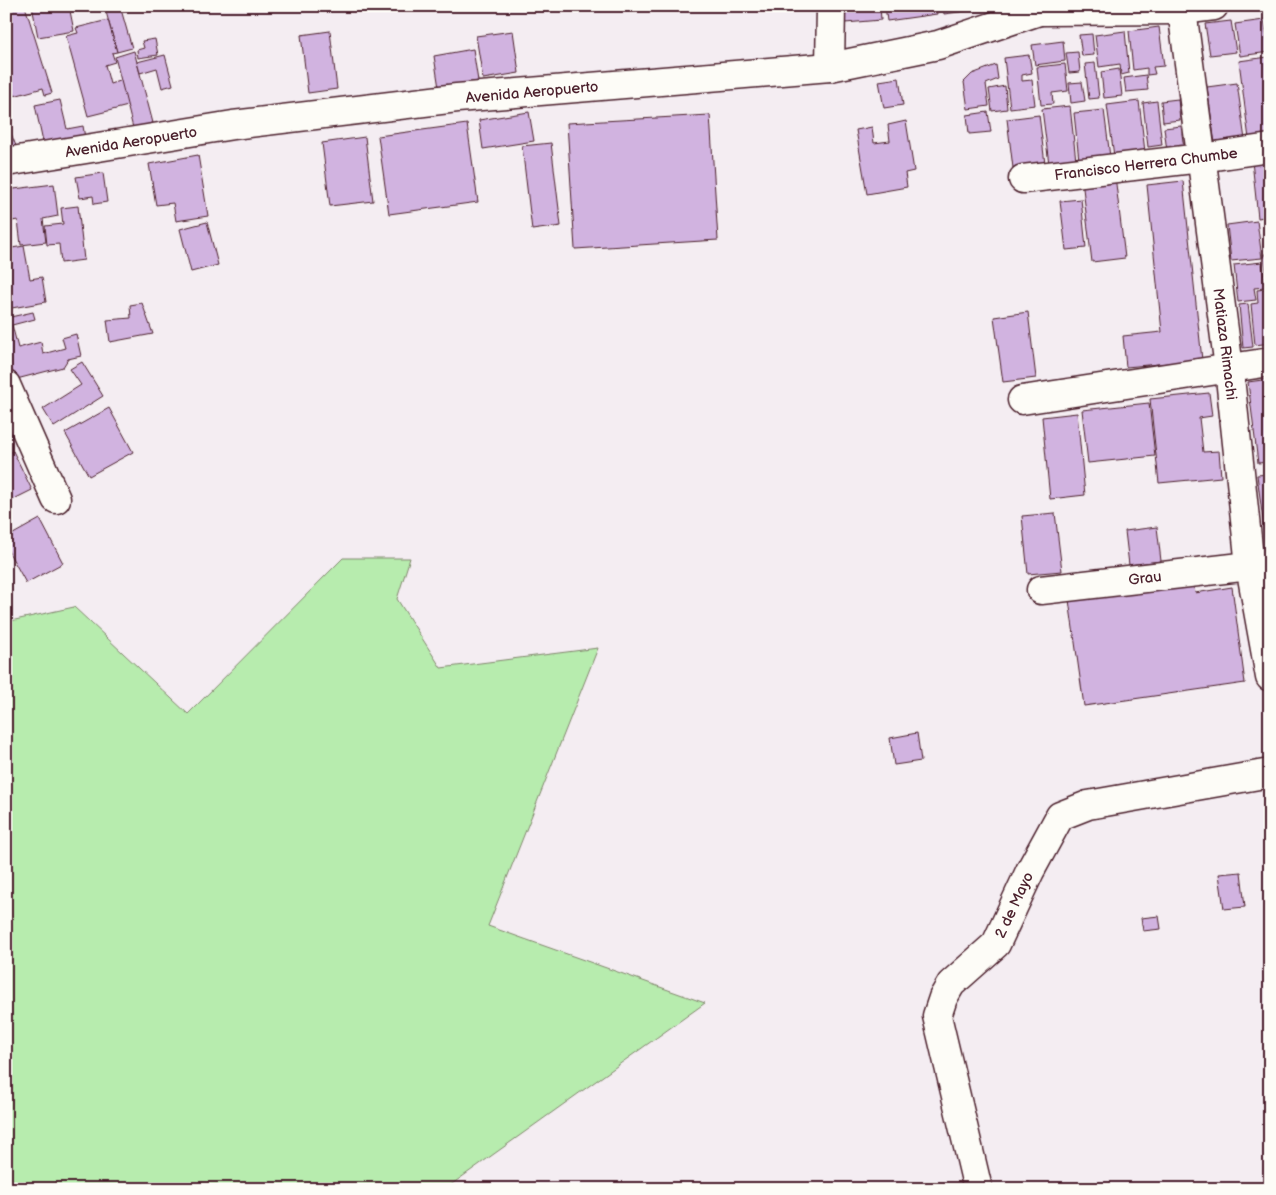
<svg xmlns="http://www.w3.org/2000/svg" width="1276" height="1195" viewBox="0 0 1276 1195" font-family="'Balsamiq Sans',sans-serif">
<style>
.green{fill:#b7ecae;stroke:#80866c}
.building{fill:#d1b3e0;stroke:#4a1f2b}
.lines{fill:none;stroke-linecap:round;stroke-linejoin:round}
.minor-casing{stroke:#4a1f2b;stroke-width:31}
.minor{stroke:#fdfcf7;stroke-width:28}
.labels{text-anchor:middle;stroke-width:5;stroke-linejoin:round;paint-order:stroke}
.street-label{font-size:15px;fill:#4a1f2b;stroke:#fdfcf7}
</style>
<rect width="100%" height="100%" fill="#f4edf2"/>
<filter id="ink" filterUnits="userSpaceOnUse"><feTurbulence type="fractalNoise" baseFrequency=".02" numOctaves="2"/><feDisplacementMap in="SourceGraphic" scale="10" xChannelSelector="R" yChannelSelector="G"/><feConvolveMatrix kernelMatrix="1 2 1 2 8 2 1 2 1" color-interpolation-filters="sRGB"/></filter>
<g filter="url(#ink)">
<polygon class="green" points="343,558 410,558 397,599 441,668 598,648 488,926 705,1003 445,1189 6,1189 6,622 74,607 188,714"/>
<g class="building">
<polygon points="6,6 25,6 52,93 45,95 43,88 14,96 12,91 6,92"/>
<polygon points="32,6 69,6 74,31 38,37"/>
<polygon points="109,6 120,6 132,48 117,52 105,8"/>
<polygon points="843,6 880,6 881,20 845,23"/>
<polygon points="885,6 936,6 937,14 887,21"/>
<polygon points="943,6 965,6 966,11 944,14"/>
<polygon points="971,6 995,6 995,7 971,10"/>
<polygon points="108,20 117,52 112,53 115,62 105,65 110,84 122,80 128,106 88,116 66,36 78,33 76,28"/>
<polygon points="1264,20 1269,52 1240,56 1235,24"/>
<polygon points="1231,21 1236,52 1210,55 1205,24"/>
<polygon points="1159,27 1164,66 1153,67 1155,74 1147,75 1147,68 1133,70 1129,31"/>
<polygon points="330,31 337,89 308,93 301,35"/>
<polygon points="513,31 519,73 483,79 476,36"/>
<polygon points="1125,31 1129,73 1121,75 1120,64 1099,67 1095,35"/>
<polygon points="1092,34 1094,55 1082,56 1079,35"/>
<polygon points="155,39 158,55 138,58 137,50 144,48 142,41"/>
<polygon points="1063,41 1065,61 1035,65 1032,45"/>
<polygon points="473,49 478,81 439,88 434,56"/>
<polygon points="134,51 153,123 133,128 115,57"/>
<polygon points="1078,52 1080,72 1069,73 1066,53"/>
<polygon points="165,55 173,85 162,88 157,68 140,73 137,62"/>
<polygon points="1029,55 1032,73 1022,75 1022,81 1032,80 1035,105 1010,108 1004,58"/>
<polygon points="1268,57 1270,136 1249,139 1239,61"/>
<polygon points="1095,63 1099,98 1089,99 1085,64"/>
<polygon points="1065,64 1068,91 1052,93 1053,104 1041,105 1037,67"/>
<polygon points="996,65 998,79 986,84 989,106 968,109 964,82 972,74"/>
<polygon points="1119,69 1122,96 1104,98 1101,72"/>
<polygon points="1146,75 1148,90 1126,92 1124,78"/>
<polygon points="899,78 903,105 884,108 879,81"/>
<polygon points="1082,82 1085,101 1071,103 1069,83"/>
<polygon points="1237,83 1245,140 1215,144 1207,87"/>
<polygon points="1005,86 1007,109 992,111 989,89"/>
<polygon points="1178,99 1180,120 1163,122 1161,101"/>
<polygon points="60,100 67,129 83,126 85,138 44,147 35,105"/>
<polygon points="1139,101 1145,152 1114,156 1107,105"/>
<polygon points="1157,101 1162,145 1148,147 1143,103"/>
<polygon points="1070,106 1076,161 1049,164 1042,109"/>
<polygon points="1104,110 1110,157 1079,160 1074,113"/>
<polygon points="529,112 534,141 483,149 479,120"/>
<polygon points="988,112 991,132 969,134 967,115"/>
<polygon points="710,115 718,240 575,249 567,123"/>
<polygon points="1039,115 1045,164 1013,168 1007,119"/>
<polygon points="6,121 16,146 6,149"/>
<polygon points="906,121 914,171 905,173 907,187 867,194 856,130 872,127 874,143 890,141 888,125"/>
<polygon points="467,124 478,202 389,214 378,136"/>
<polygon points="1181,126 1185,157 1168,159 1164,128"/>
<polygon points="365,137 373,201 330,206 322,143"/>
<polygon points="551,143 561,226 532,230 522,146"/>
<polygon points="198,155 208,216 176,221 173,203 156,205 149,164"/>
<polygon points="1270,159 1270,216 1258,218 1252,161"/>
<polygon points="103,173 107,202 94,204 93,196 80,198 76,177"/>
<polygon points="1115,176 1125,258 1092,262 1082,180"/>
<polygon points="1183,181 1202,360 1126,367 1123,336 1162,332 1147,185"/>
<polygon points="54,184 58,216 43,219 46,242 21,245 18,220 6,222 6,190"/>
<polygon points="1081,199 1086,248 1066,250 1060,201"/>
<polygon points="78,206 84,260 61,263 59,244 47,245 45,226 63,224 61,208"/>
<polygon points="1257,221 1262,258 1231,261 1227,225"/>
<polygon points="207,222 218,265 191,272 180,229"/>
<polygon points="24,246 30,279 42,277 46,302 6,309 6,249"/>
<polygon points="1264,254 1270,254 1270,308"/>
<polygon points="1262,262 1265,287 1254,288 1256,300 1238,302 1234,265"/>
<polygon points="1266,289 1270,343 1255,345 1251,304 1258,303 1257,290"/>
<polygon points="142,303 153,334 110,342 107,320 131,318 130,305"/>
<polygon points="1248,304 1253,347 1243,348 1239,305"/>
<polygon points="33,312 35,319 12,325 18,348 41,342 43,354 65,348 62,338 76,334 81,356 68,359 63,367 9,381 6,368 6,318"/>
<polygon points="1028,312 1036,378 1003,382 994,317"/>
<polygon points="82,362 103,396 54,427 43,409 81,385 70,369"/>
<polygon points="1270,379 1270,462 1258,463 1248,382"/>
<polygon points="1209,393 1212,416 1199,418 1203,452 1219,451 1221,477 1159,483 1150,399"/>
<polygon points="1149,403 1155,456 1088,463 1082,410"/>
<polygon points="109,408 133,452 89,476 65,433"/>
<polygon points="1077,413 1085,495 1050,499 1042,417"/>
<polygon points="13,451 32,490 6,503 6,455"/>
<polygon points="1269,474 1270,542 1266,543 1257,475"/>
<polygon points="1055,513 1062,571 1028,574 1022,516"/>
<polygon points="40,519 63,563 26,583 6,547 6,538"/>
<polygon points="1157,527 1161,561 1129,565 1125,531"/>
<polygon points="1193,582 1195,593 1232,587 1245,683 1084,706 1069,600"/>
<polygon points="917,733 921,761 894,765 890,738"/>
<polygon points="1241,872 1245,907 1224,909 1219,874"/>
<polygon points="1159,916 1161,929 1143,931 1141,918"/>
</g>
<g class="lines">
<g class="minor-casing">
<g id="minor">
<polyline points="1182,10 1229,368 1250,566 1270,677"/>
<polyline points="1043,11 1182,10 1214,6"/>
<polyline points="830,67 831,6"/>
<polyline points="6,162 233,125 457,98 830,67 938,45 1054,6"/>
<polyline points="1023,179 1201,158 1270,148"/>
<polyline points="6,385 56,499"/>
<polyline points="1022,400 1270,362"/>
<polyline points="1041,590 1250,566"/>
<polyline points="978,1189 937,1016 943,998 951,984 996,944 1030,871 1060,816 1088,805 1270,773"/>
</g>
</g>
<use href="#minor" class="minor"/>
</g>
</g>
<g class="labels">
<g class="street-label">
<text transform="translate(532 92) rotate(-5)" y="5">Avenida Aeropuerto</text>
<text transform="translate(131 142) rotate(-9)" y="5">Avenida Aeropuerto</text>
<text transform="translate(1146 164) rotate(-7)" y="5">Francisco Herrera Chumbe</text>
<text transform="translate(1225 344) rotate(83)" y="5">Matiaza Rimachi</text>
<text transform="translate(1145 578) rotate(-7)" y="5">Grau</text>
<text transform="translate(1014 905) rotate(-65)" y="5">2 de Mayo</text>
</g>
</g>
<rect width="1276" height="1195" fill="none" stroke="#fdfcf7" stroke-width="25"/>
<rect x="12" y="12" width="1251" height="1170" fill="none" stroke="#4a1f2b" stroke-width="2" filter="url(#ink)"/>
</svg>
